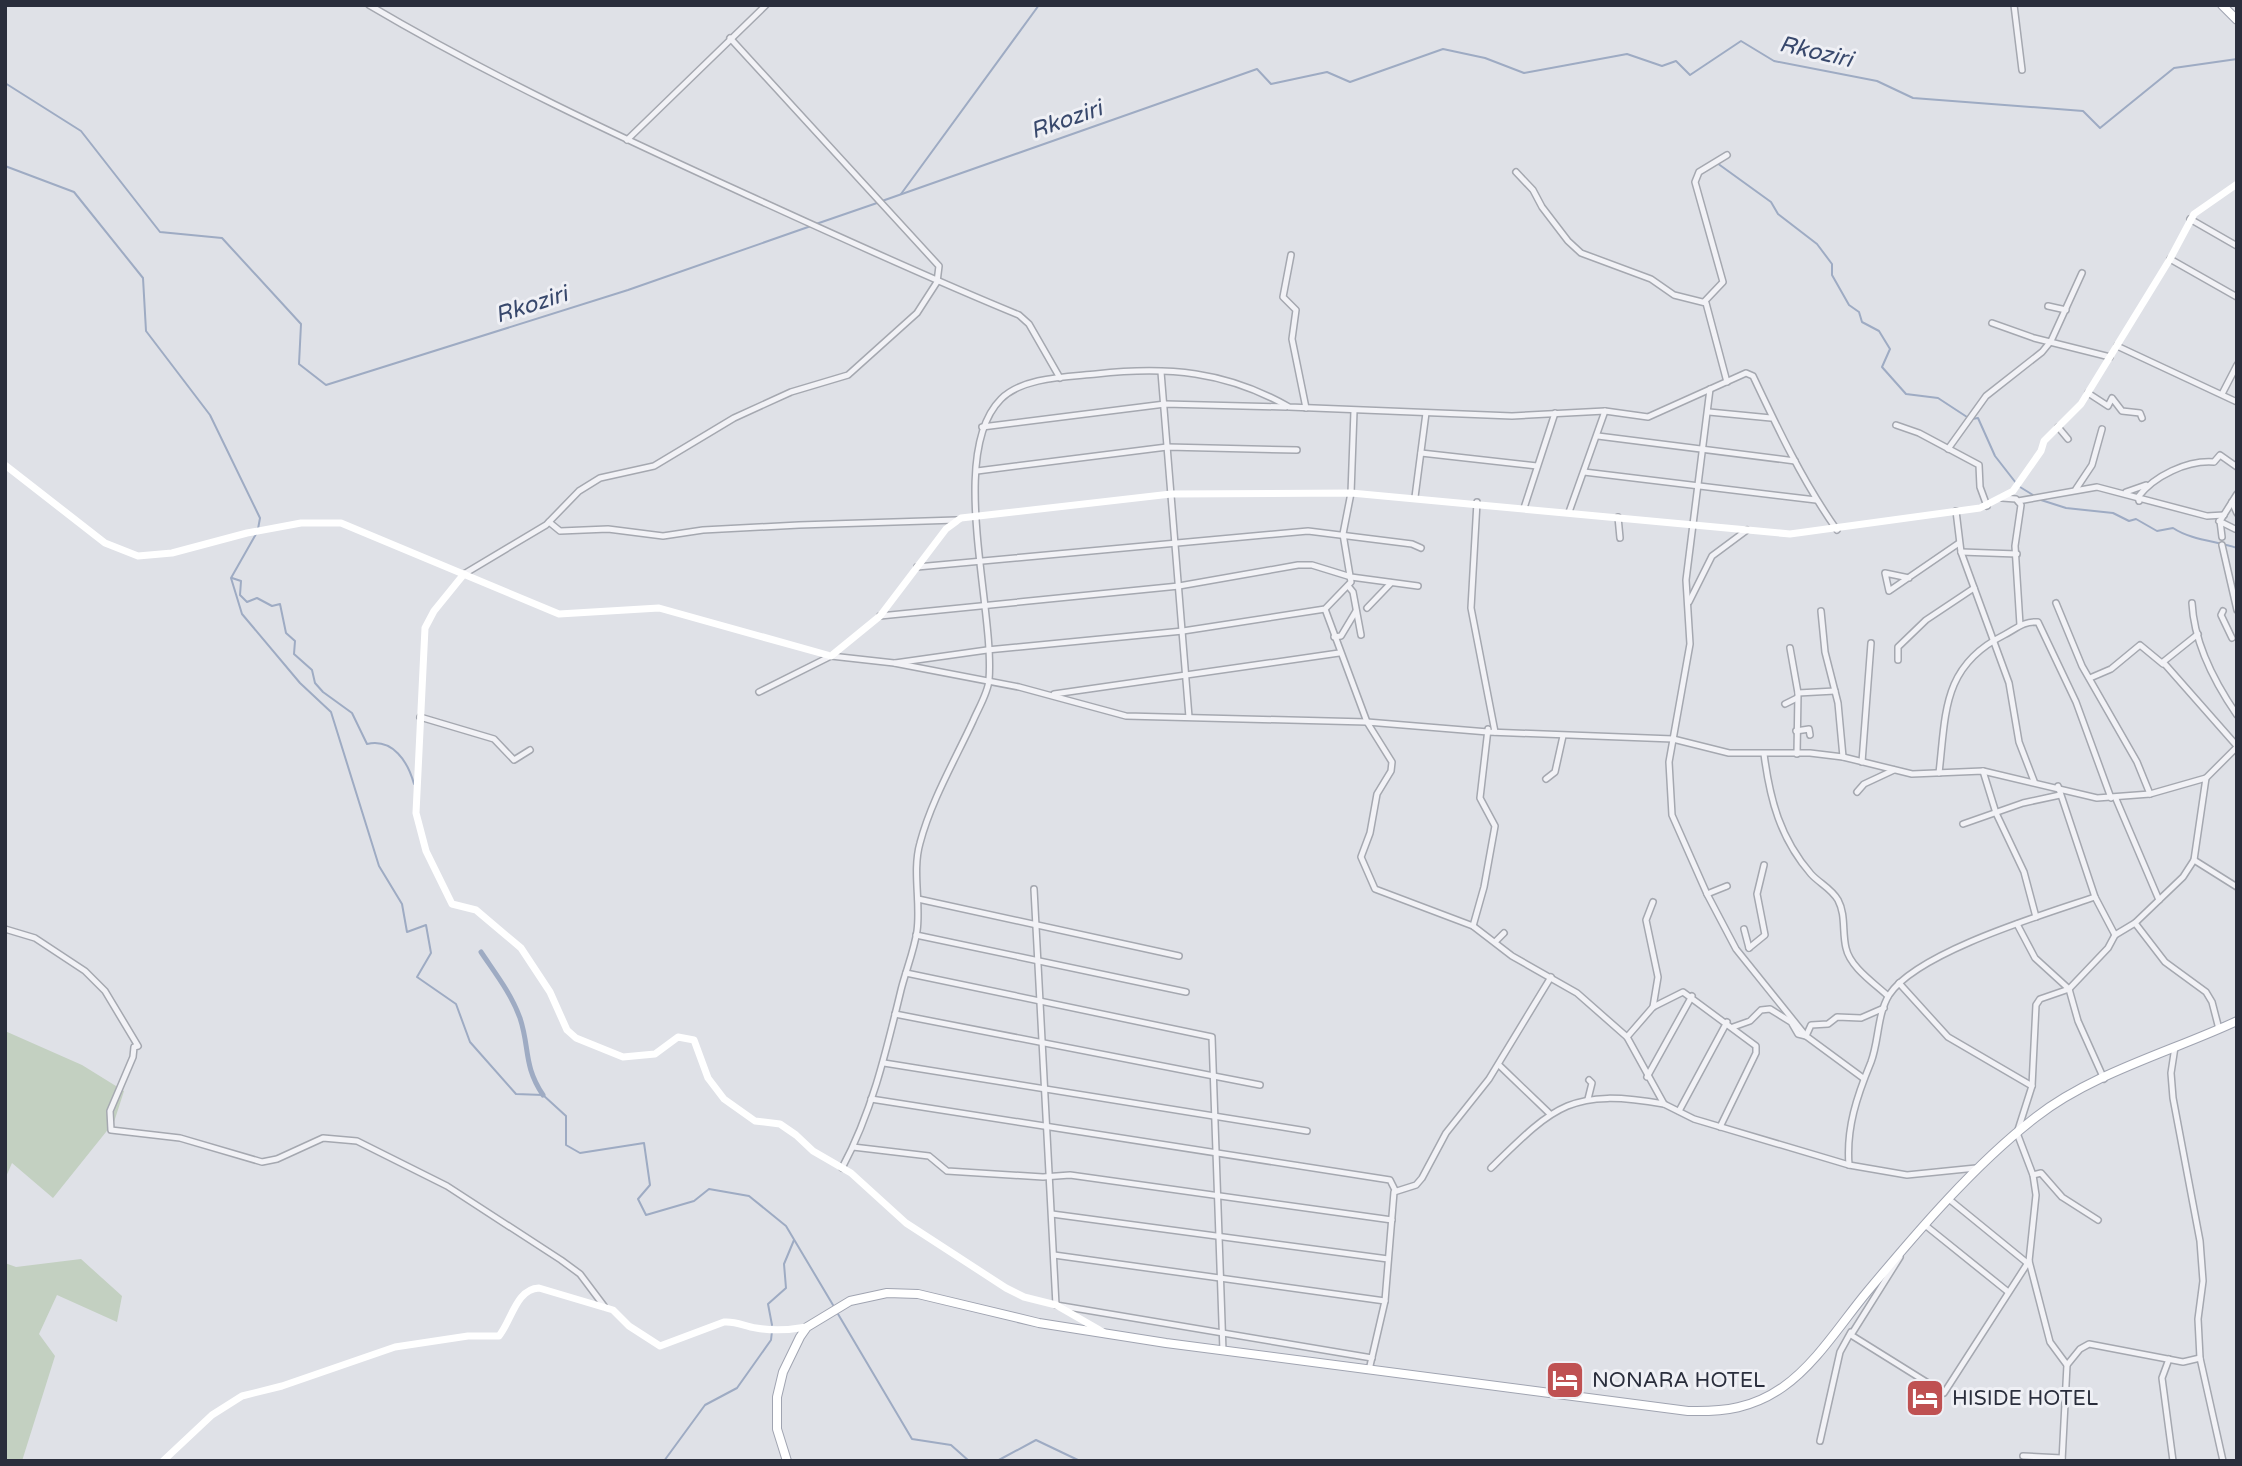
<svg xmlns="http://www.w3.org/2000/svg" width="2242" height="1466" viewBox="0 0 2242 1466" font-family="'Varela Round',sans-serif">
<style>
.green{fill:#c3d0c1}
.lines{fill:none;stroke-linecap:round;stroke-linejoin:round}
.stream{stroke:#9eabc3;stroke-width:2}
.canal{stroke:#9eabc3;stroke-width:5}
.street-casing{stroke:#a5a8b0;stroke-width:8}
.primary-casing{stroke:#a0a4b1;stroke-width:10}
.street{stroke:#f2f2f6;stroke-width:5}
.secondary{stroke:#fff;stroke-width:7}
.primary{stroke:#fff;stroke-width:8}
.labels{text-anchor:middle;stroke-width:6;stroke-linejoin:round;paint-order:stroke}
.poi-label{font-size:21px;fill:#2a2e3c;stroke:#eff0f5;text-anchor:start}
.water-label{font-size:23px;font-style:italic;fill:#38486c;stroke:#eff0f5}
</style>
<rect width="100%" height="100%" fill="#dfe1e7"/>
<g class="green">
<polygon points="5,1031 82,1065 124,1091 114,1122 53,1198 12,1163 5,1179"/>
<polygon points="81,1259 122,1296 117,1322 57,1295 39,1334 55,1356 22,1461 5,1461 5,1263 16,1267"/>
</g>
<g class="lines">
<g class="stream">
<polyline points="5,83 81,131 160,232 222,238 301,324 299,364 326,385 628,290 811,226"/>
<polyline points="1717,163 1771,202 1778,214 1817,244 1832,264 1832,275 1849,305 1859,312 1862,322 1879,331 1890,349 1882,367 1906,394 1938,398 1967,417"/>
<polyline points="5,166 74,192 143,278 146,331 210,415 260,518 258,529"/>
<polyline points="901,194 1039,5"/>
<polyline points="882,201 1257,69 1271,84 1327,72 1350,82 1443,49 1485,58 1524,73 1627,54 1662,66 1676,61 1690,75 1741,41 1774,61 1877,81 1913,98 2083,111 2100,128 2174,68 2237,59"/>
<polyline points="816,224 877,203"/>
<polyline points="1972,419 1978,418 1995,456 2016,483"/>
<polyline points="2020,487 2033,495"/>
<path d="M2041 500 2066 508 2113 513 2129 521 2136 519 2157 531 2173 528C2191 540 2216 541 2237 548"/>
<polyline points="256,534 231,578 242,614 300,683 331,712 379,866 402,904 407,932 426,925 431,953 417,977 456,1004 470,1042 516,1094 543,1095 566,1116 566,1145 580,1153 644,1143 650,1185 638,1199 646,1215 694,1201 709,1189 749,1196 786,1226 833,1305"/>
<path d="M232 578 241 581 240 595 247 602 257 598 272 606 280 604 286 633 295 641 294 654 312 670 315 683 323 692 352 713 367 744C393 738 408 762 414 784"/>
<polyline points="838,1314 912,1439 951,1445 969,1461"/>
<polyline points="772,1325 768,1304 786,1288 784,1264 794,1240"/>
<polyline points="664,1461 705,1405 737,1388 771,1340 772,1331"/>
<polyline points="997,1461 1036,1440 1080,1461"/>
</g>
<path class="canal" d="M481 952C495 973 511 993 520 1018 530 1048 523 1065 543 1095"/>
<g class="street-casing">
<g id="street">
<path d="M369 5C489 76 616 135 743 193 835 235 926 277 1019 315L1029 324 1060 378"/>
<polyline points="2014,5 2022,70"/>
<polyline points="627,140 766,5"/>
<polyline points="1516,172 1533,190 1542,207 1568,241 1581,253 1651,279 1674,295 1706,303 1727,382"/>
<polyline points="2190,219 2237,246"/>
<polyline points="1291,255 1283,297 1296,310 1292,339 1306,408"/>
<polyline points="2170,259 2237,297"/>
<polyline points="1704,302 1723,282 1695,182 1699,172 1727,155"/>
<polyline points="2048,306 2066,310"/>
<polyline points="1992,323 2034,338 2110,357"/>
<polyline points="2117,346 2237,402"/>
<polyline points="1161,372 1189,717"/>
<polyline points="1710,389 1686,580 1690,644 1669,762 1672,815 1707,894 1736,949 1806,1036 1863,1078"/>
<polyline points="2088,393 2108,406 2112,398 2122,411 2140,413 2142,418"/>
<polyline points="2222,394 2237,365"/>
<polyline points="1709,412 1771,418"/>
<polyline points="1896,425 1919,433 1979,465 1980,487 1987,506"/>
<polyline points="982,427 1165,404 1286,407"/>
<polyline points="2058,427 2068,439"/>
<polyline points="1598,436 1795,461"/>
<polyline points="1948,449 1986,396 2042,352 2051,341 2082,273"/>
<polyline points="1421,453 1537,466"/>
<polyline points="977,471 1167,447 1297,450"/>
<polyline points="1584,472 1816,500"/>
<polyline points="2076,489 2092,465 2102,429"/>
<polyline points="2126,492 2146,485"/>
<polyline points="1415,497 1426,413"/>
<polyline points="2002,498 2016,499 2021,505 2015,546 2020,625"/>
<polyline points="2018,501 2097,487 2207,516 2224,515"/>
<path d="M2139 501 2138 497C2154 476 2187 460 2214 462L2220 455 2237 467"/>
<polyline points="1477,502 1471,608 1495,732"/>
<polyline points="2232,502 2237,513"/>
<polyline points="1524,508 1555,413"/>
<polyline points="1956,511 1961,552 2009,683 2019,742 2034,781"/>
<polyline points="1569,512 1605,411"/>
<polyline points="1618,517 1620,538"/>
<polyline points="2219,521 2235,529"/>
<polyline points="549,522 560,531 608,529 663,536 703,530 799,525 957,520"/>
<polyline points="2222,537 2220,521 2237,494"/>
<polyline points="2222,545 2237,610"/>
<polyline points="1961,552 2017,554"/>
<polyline points="917,567 1308,531 1412,544 1421,548"/>
<polyline points="464,574 546,525 579,491 600,478 654,466 734,418 791,392 848,375 917,313 937,282 939,266 730,38"/>
<polyline points="1909,578 1885,573 1889,591 1959,543"/>
<polyline points="1349,587 1353,592 1361,635"/>
<polyline points="1689,602 1712,556 1747,530"/>
<polyline points="2056,603 2082,666 2137,762 2150,794"/>
<path d="M2192 603C2194 642 2215 683 2237 715"/>
<polyline points="1367,608 1391,583"/>
<polyline points="1325,609 1367,722 1392,762 1391,771 1377,794 1370,833 1361,857 1375,889 1473,926 1512,956 1577,993 1627,1037 1664,1104 1694,1119 1849,1165 1907,1175 1976,1168"/>
<polyline points="1821,611 1825,652 1838,703 1843,757"/>
<polyline points="2223,611 2221,615 2232,638"/>
<polyline points="880,616 1179,586 1298,565 1312,565 1351,577 1418,586"/>
<polyline points="2198,634 2163,662 2237,746"/>
<polyline points="1334,637 1341,636 1356,611"/>
<polyline points="1790,648 1798,693 1797,754"/>
<polyline points="1898,660 1898,647 1926,620 1974,588"/>
<polyline points="895,663 987,650 1183,631 1325,609 1351,582 1343,534 1351,493 1354,411"/>
<polyline points="2090,678 2111,669 2140,645 2163,664"/>
<polyline points="759,692 831,656 894,663 1019,687 1126,716 1367,722 1488,732 1673,739 1729,753 1810,753 1843,757 1912,774 1983,771 2097,798 2150,794 2206,778"/>
<polyline points="1798,693 1835,691"/>
<polyline points="1054,694 1339,653"/>
<polyline points="1785,704 1797,698"/>
<polyline points="420,717 494,739 514,760 530,750"/>
<polyline points="1796,731 1809,729 1810,735"/>
<path d="M1764 754C1770 800 1780 838 1811 874 1819 883 1831 888 1838 900 1846 915 1842 932 1846 948 1850 967 1874 983 1888 996"/>
<polyline points="1862,762 1871,643"/>
<polyline points="1983,771 1996,813 2024,872 2036,917"/>
<path d="M1939 773C1946 713 1942 666 2004 635 2016 629 2023 621 2038 622L2076 702 2111 798"/>
<polyline points="1546,779 1555,772 1563,736"/>
<polyline points="2058,786 2095,897 2115,935"/>
<polyline points="1857,792 1864,784 1894,770"/>
<polyline points="2116,799 2159,900"/>
<polyline points="1963,824 2023,803 2060,795"/>
<polyline points="2194,860 2237,887"/>
<polyline points="1034,889 1056,1305 1372,1358"/>
<polyline points="1707,894 1727,886"/>
<polyline points="918,899 1179,956"/>
<polyline points="1653,902 1646,920 1658,977 1653,1007"/>
<polyline points="2135,923 2165,962 2206,992 2212,1002 2219,1029"/>
<polyline points="2017,924 2035,958 2069,989 2078,1021 2104,1079"/>
<polyline points="1473,926 1484,887 1495,826 1480,798 1488,729"/>
<polyline points="5,929 35,938 85,971 105,991 138,1046 134,1047 133,1057 110,1111 111,1130 180,1138 262,1162 277,1159 323,1138 357,1141 447,1186 561,1260 580,1274 604,1306"/>
<polyline points="1744,929 1749,948"/>
<polyline points="916,935 1186,992"/>
<polyline points="1495,942 1504,933"/>
<polyline points="1749,948 1765,935 1757,894 1764,865"/>
<polyline points="906,973 1212,1037 1223,1351"/>
<polyline points="1899,983 1948,1037 2032,1086"/>
<polyline points="895,1014 1260,1085"/>
<polyline points="1733,1027 1750,1021 1761,1010 1770,1009 1791,1022 1798,1034 1806,1036 1811,1025 1828,1024 1837,1017 1861,1018 1884,1008"/>
<polyline points="1627,1037 1653,1007 1683,992 1756,1046 1756,1053 1720,1127"/>
<polyline points="2175,1047 2171,1073 2173,1098 2200,1241 2203,1281 2198,1319 2200,1358 2223,1461"/>
<polyline points="884,1063 1307,1131"/>
<polyline points="1499,1065 1549,1113"/>
<polyline points="1647,1077 1692,996"/>
<polyline points="871,1099 1390,1180 1395,1190"/>
<polyline points="1588,1099 1592,1083 1589,1080"/>
<polyline points="1679,1111 1727,1022"/>
<polyline points="853,1147 929,1156 947,1171 1043,1177 1070,1175 1392,1220"/>
<path d="M1849 1165C1846 1128 1857 1096 1871 1062 1879 1041 1877 1015 1889 995 1917 952 2045 914 2095 897"/>
<path d="M842 1168C872 1112 886 1052 901 990 906 970 914 951 917 931 921 903 912 871 920 843 931 801 955 760 973 721 978 709 988 693 989 680 995 609 947 453 1001 399 1023 377 1067 377 1096 374 1167 366 1226 371 1289 407L1512 416 1605 411 1648 417 1746 373 1753 376C1778 429 1803 482 1837 530"/>
<path d="M1491 1168C1555 1105 1571 1088 1664 1104"/>
<polyline points="2033,1175 2041,1173 2062,1197 2098,1220"/>
<polyline points="1950,1200 2026,1262"/>
<polyline points="1052,1214 1388,1259"/>
<polyline points="1925,1225 2007,1291"/>
<polyline points="1054,1255 1385,1301 1369,1370"/>
<polyline points="1900,1257 1851,1335 1944,1393 2029,1261"/>
<polyline points="1385,1301 1394,1192 1416,1185 1422,1178 1446,1133 1489,1079 1551,977"/>
<polyline points="2169,1359 2162,1378 2173,1461"/>
<polyline points="2067,1365 2080,1349 2089,1344 2183,1362 2200,1358"/>
<polyline points="1820,1441 1840,1352 1851,1332"/>
<polyline points="2023,1456 2062,1458"/>
<polyline points="2062,1461 2067,1365 2050,1342 2029,1261 2036,1195 2033,1175 2017,1133 2032,1086 2036,1005 2040,999 2069,989 2108,948 2115,935 2135,923 2183,877 2194,860 2206,778 2237,747"/>
</g>
</g>
<g class="primary-casing">
<g id="primary">
<polyline points="2222,5 2237,20"/>
<path d="M787 1461 777 1429V1397L783 1372 800 1337 807 1327 850 1301 887 1293 918 1294 1039 1323 1166 1343 1688 1411C1725 1412 1753 1408 1783 1387 1816 1364 1842 1322 1867 1292 1917 1232 1975 1164 2036 1117 2092 1073 2173 1051 2237 1021"/>
</g>
</g>
<use href="#street" class="street"/>
<g class="secondary">
<polyline points="5,465 105,543 138,556 172,553 247,533 301,523 341,523 559,614 659,608 831,656 880,616 946,529 961,518 1171,494 1351,493 1790,534 1980,508 2013,491 2041,451 2044,441 2081,404 2170,259 2194,214 2237,184"/>
<polyline points="464,574 434,611 425,628 416,813 426,851 452,904 476,910 521,948 550,992 567,1030 576,1038 623,1057 655,1054 678,1037 694,1040 708,1078 724,1099 755,1121 780,1124 796,1135 813,1151 851,1173 906,1223 1006,1288 1024,1297 1056,1305 1103,1332"/>
<path d="M163 1461 212 1415 242 1396 282 1386 395 1347 468 1336H499C512 1320 516 1289 539 1288L613 1310 629 1326 660 1346 724 1322C736 1321 744 1326 756 1328 773 1331 790 1330 807 1327"/>
</g>
<use href="#primary" class="primary"/>
</g>
<defs>
<g id="hotel-square" transform="scale(2.0125)"><rect x="-9" y="-9" width="18" height="18" rx="4" fill="#bf5152" stroke="#eff0f5"/><path d="M-6-4.5h1.5V1H6V5H4.5V3h-9V5H-6ZM-4 0a1.8 1.8 0 1 1 3.6 0ZM.5 0V-2.5h3Q6-2.5 6 0Z" fill="#fff"/></g>
</defs>
<g fill-rule="evenodd">
<use href="#hotel-square" x="1565" y="1380"/>
<use href="#hotel-square" x="1925" y="1398"/>
</g>
<g class="labels">
<g class="poi-label">
<text x="1592" y="1387">NONARA HOTEL</text>
<text x="1952" y="1405">HISIDE HOTEL</text>
</g>
<g class="water-label">
<text transform="translate(1816 51) rotate(13)" y="8">Rkoziri</text>
<text transform="translate(1066 119) rotate(-19)" y="8">Rkoziri</text>
<text transform="translate(531 304) rotate(-18)" y="8">Rkoziri</text>
</g>
</g>
<rect width="2242" height="1466" fill="none" stroke="#2a2e3c" stroke-width="14"/>
</svg>
